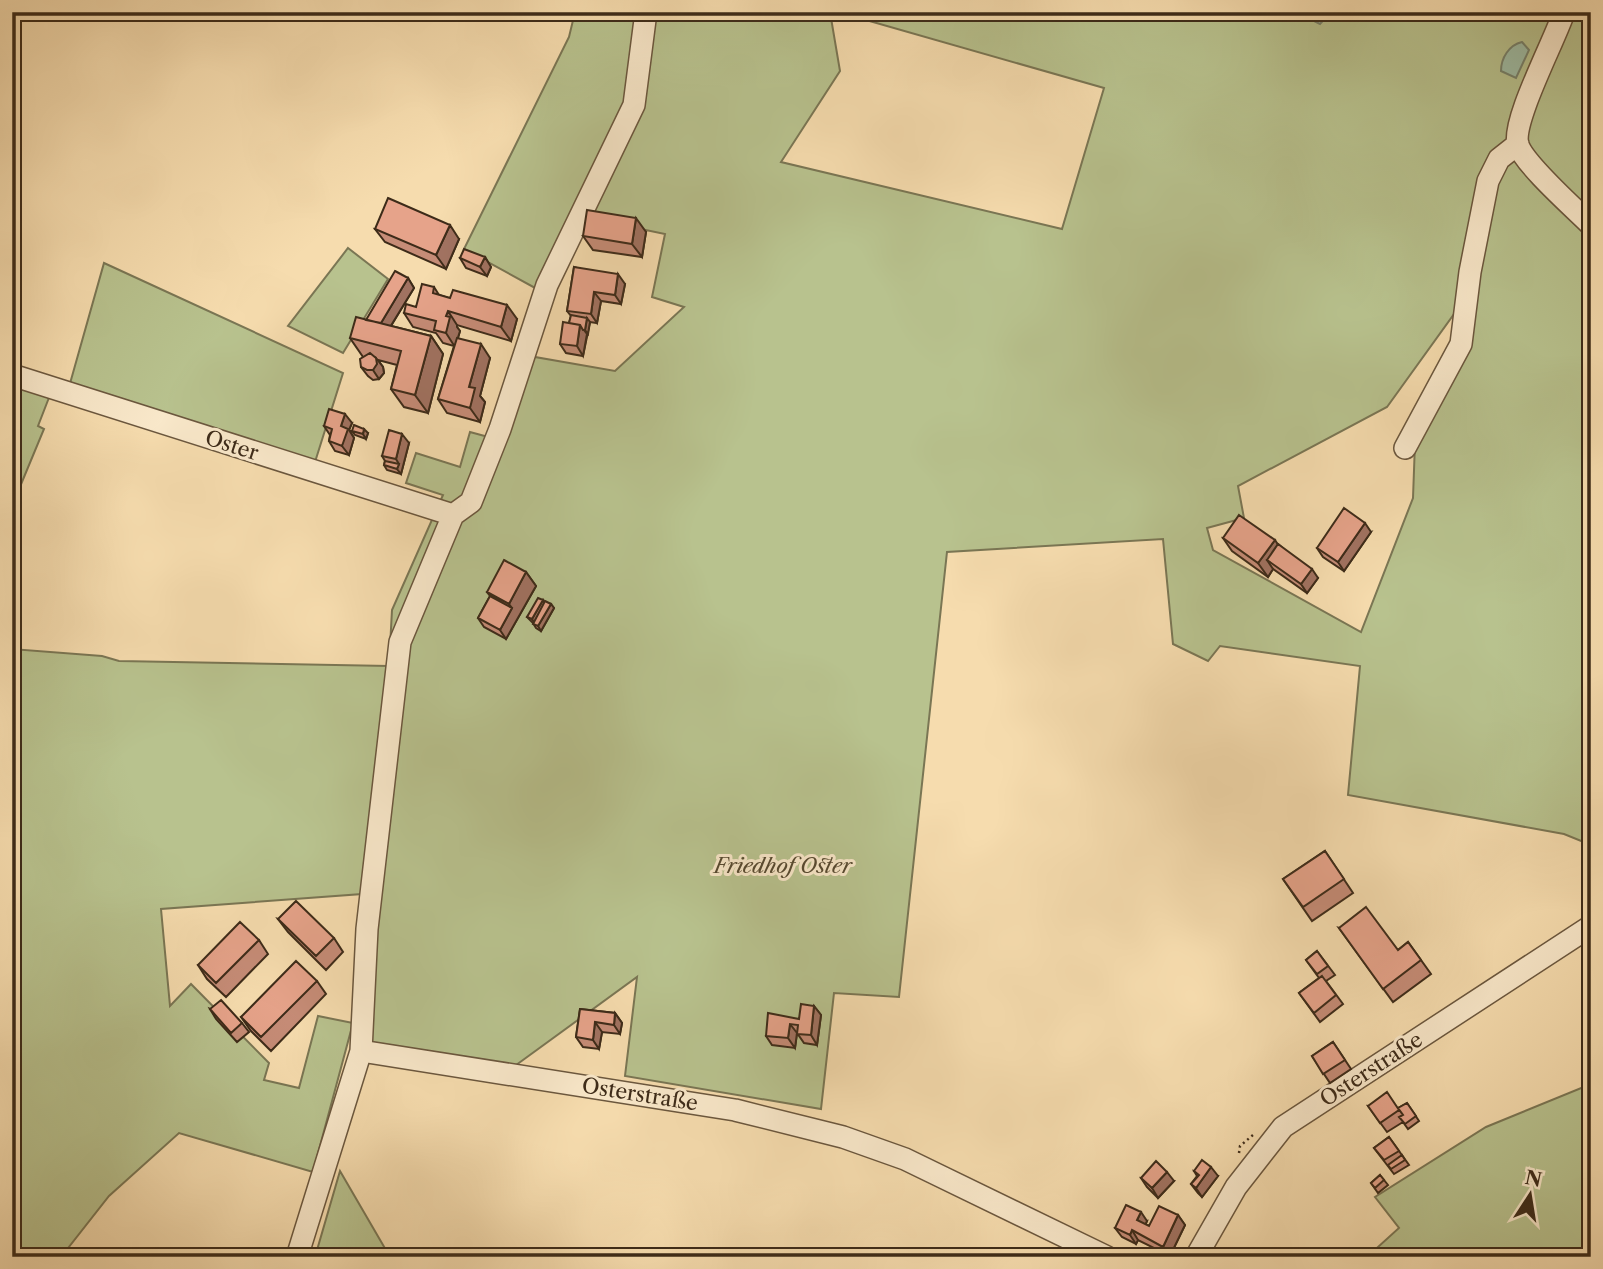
<svg xmlns="http://www.w3.org/2000/svg" width="1603" height="1269" viewBox="0 0 1603 1269" font-family="'Libre Caslon Text',serif">
  <rect width="100%" height="100%" fill="#f6dcae"/>
  <filter id="stains"><feTurbulence type="fractalNoise" baseFrequency=".00286" numOctaves="4"/><feColorMatrix values="0 0 0 0 .2 0 0 0 0 .09 0 0 0 0 .02 0 0 0 .5 -.17"/></filter>
  <radialGradient id="worn" r=".72"><stop offset=".6" stop-color="#630" stop-opacity="0"/><stop offset="1" stop-color="#630" stop-opacity=".3"/></radialGradient>
  <path fill="#b8c28e" stroke="#7a7654" stroke-width="2" d="M575,12H638L626,104L537,289L464,249L569,37Z
    M653,12H830L840,71L781,162L1062,229L1104,88L838,12H1556L1516,115L1511,139L1484,169L1459,307L1387,407L1238,486L1244,518L1207,528L1213,550L1361,632L1413,498L1415,443L1468,345L1496,173L1514,154L1591,235V845L1564,834L1348,795L1360,666L1220,646L1208,661L1173,644L1163,539L947,552L899,997L834,993L821,1109L625,1076L637,977L512,1068L368,1045L374,929L404,667L389,666L362,894L161,909L170,1006L191,984L269,1063L264,1080L299,1088L318,1016L353,1023L313,1172L179,1133L109,1196L61,1257H12V918L18,901L19,860H12V649L102,656L119,661L389,666L392,610L443,495L406,483L416,453L460,467L470,432L503,441L529,356L615,371L684,307L652,297L665,234L588,218L639,111Z
    M1571,12H1591V215C1575,199 1530,162 1526,141C1522,116 1560,39 1571,12Z
    M348,248L388,279L343,353L288,326Z
    M104,263L343,373L315,462L69,387Z
    M12,383L50,395L38,426L44,429L12,506Z
    M1591,1084V1257H1367L1399,1228L1375,1197L1486,1127Z
    M340,1171L390,1257H315Z"/>
  <path fill="#9ebca4" stroke="#77826c" stroke-width="2" d="M1296,12H1331L1320,24Z
    M1522,42L1529,50L1516,78L1501,71C1501,58 1509,45 1522,42Z"/>
  <g fill="none" stroke-linecap="round" stroke-linejoin="round">
    <g stroke="#6b573e" stroke-width="24">
      <path id="minor" d="M1564,12C1555,40 1511,122 1518,145C1525,165 1574,208 1591,225
        M12,375L453,515
        M1405,448L1461,344L1470,272L1488,181L1499,159L1518,144
        M361,1051L735,1110L843,1137L905,1159L1107,1257
        M297,1257L361,1051L367,929L400,642L453,515L471,502L500,429L547,285L634,105L646,12
        M1196,1257L1236,1187L1283,1127L1591,926"/>
    </g>
    <path stroke="#3d2b19" stroke-width="2.5" stroke-dasharray="2 3.5" stroke-linecap="butt" d="M1239,1153L1240,1146L1253,1135"/>
    <use href="#minor" stroke="#f9e8ca" stroke-width="21"/>
  </g>
  <path fill="#c68c77" stroke="#3d2b19" stroke-width="2" d="M375,229L459,239L446,269L385,242Z
    M646,232L642,257L593,250L583,236Z
    M485,257L491,267L487,276L466,268L460,258Z
    M574,267L625,284L621,304L601,301L597,323L590,322L583,356L566,353L560,344L569,323L571,316L567,311Z
    M408,278L414,288L391,326L431,336L443,354L428,413L404,407L391,389L397,365L378,360L383,367L384,373L379,379L373,380L368,376L361,367L363,357L350,338L366,320Z
    M434,287L439,295L517,319L511,341L457,325V327L460,331L458,338L490,358L480,396L485,402L480,422L447,413L438,399L454,346L443,343L436,333L413,327L404,313L416,307Z
    M352,423L349,430L354,438L349,455L335,451L329,441L330,435L324,426Z
    M352,431L368,433L366,439L355,435Z
    M409,443L401,474L387,470L384,465L385,461L382,456Z
    M1371,532L1344,571L1323,557L1317,548Z
    M1223,538L1278,544L1318,578L1307,593L1273,569L1268,577L1232,551Z
    M526,572L536,586L506,639L484,627L478,618L490,596L487,592Z
    M543,600L544,602L551,604L554,608L541,631L536,628L533,623L527,617Z
    M1325,851L1353,893L1312,921L1283,879Z
    M278,919L334,938L343,952L326,970L288,932Z
    M1339,928L1398,950L1408,942L1431,974L1393,1002Z
    M259,940L268,954L226,997L207,979L198,965Z
    M1317,951L1335,975L1326,981L1343,1004L1320,1022L1299,993L1319,978L1306,960Z
    M317,981L326,994L271,1051L251,1031L241,1017Z
    M814,1006L821,1015L817,1045L804,1043L797,1033L795,1048L772,1045L766,1036L799,1019Z
    M210,1009L242,1023L249,1032L237,1042L216,1019Z
    M580,1009L615,1013L622,1023L620,1034L602,1032L599,1049L583,1047L576,1037Z
    M1333,1042L1351,1069L1330,1083L1312,1056Z
    M1407,1103L1419,1121L1408,1129L1403,1122L1387,1132L1368,1106L1398,1108Z
    M1389,1137L1409,1165L1394,1174L1374,1148Z
    M1194,1171L1218,1176L1202,1197L1198,1193L1191,1184L1197,1176Z
    M1380,1175L1388,1185L1378,1193L1371,1183Z
    M1141,1178L1174,1181L1158,1198L1147,1187Z
    M1178,1215L1185,1225L1170,1256L1138,1240L1136,1244L1122,1237L1115,1228L1147,1221L1145,1225L1149,1226Z"/>
  <path fill="#a17261" stroke="#3d2b19" stroke-width="2" d="M636,218L646,232L642,257L632,244Z
    M450,225L459,239L446,269L436,255Z
    M485,257L491,267L487,276L480,267Z
    M618,274L625,284L621,304L615,295Z
    M408,278L414,288L384,337L378,328Z
    M594,292L601,301L597,323L591,314Z
    M507,305L517,319L511,341L501,327Z
    M448,311L457,325V327L460,331L455,347L446,333V316Z
    M587,318L590,322L588,334L585,330Z
    M580,325L587,334L583,356L577,346Z
    M431,336L443,354L428,413L415,395Z
    M481,344L490,358L480,396L485,402L480,422L470,408L469,387Z
    M376,358L383,367L384,373L379,379L373,370Z
    M345,414L352,423L349,430L354,438L349,455L342,446L341,426Z
    M364,429L368,433L366,439L363,434Z
    M402,434L409,443L401,474L397,469L399,464L396,459Z
    M1365,523L1371,532L1344,571L1338,562Z
    M1275,540L1284,554L1267,560L1273,569L1268,577L1258,563Z
    M1312,569L1318,578L1307,593L1301,584Z
    M526,572L536,586L506,639L500,630L512,608L509,604Z
    M543,600L546,605L535,624L532,619Z
    M551,604L554,608L541,631L538,626Z
    M814,1006L821,1015L817,1045L811,1035Z
    M615,1013L622,1023L620,1034L614,1025Z
    M595,1022L602,1032L599,1049L593,1040Z
    M790,1024L797,1033L795,1048L788,1038Z
    M1211,1167L1218,1176L1202,1197L1196,1188Z
    M1167,1172L1174,1181L1158,1198L1152,1188Z
    M1141,1212L1147,1221L1143,1230L1137,1220Z
    M1178,1215L1185,1225L1170,1256L1163,1247Z
    M1132,1230L1138,1240L1136,1244L1130,1235Z"/>
  <path fill="#e6a38a" stroke="#3d2b19" stroke-width="2" d="M388,198L450,225L436,255L375,229Z
    M587,210L636,218L632,244L583,236Z
    M464,249L485,257L480,267L460,258Z
    M574,267L618,274L615,295L594,292L591,314L567,311Z
    M395,271L408,278L381,323L366,320Z
    M422,284L434,287L433,293L450,298L453,290L507,305L501,327L448,311L446,316L450,317L446,333L434,330L436,321L404,313L406,304L416,307Z
    M571,315L587,318L585,330H583L580,325L569,323Z
    M356,317L431,336L415,395L391,389L401,351L350,338Z
    M563,322L580,325L577,346L560,344Z
    M457,338L481,344L469,387L475,388L470,408L438,399Z
    M370,353L376,358L377,364L373,370H367L361,367L360,359Z
    M329,409L345,414L341,426L348,429L342,446L329,441L332,429L324,426Z
    M354,425L364,429L363,434L352,431Z
    M389,430L402,434L396,459L382,456Z
    M385,461L399,464L397,469L384,465Z
    M1344,508L1365,523L1338,562L1317,548Z
    M1239,515L1275,540L1258,563L1223,538Z
    M1278,544L1312,569L1301,584L1267,560Z
    M504,560L526,572L509,604L487,592Z
    M490,596L512,608L500,630L478,618Z
    M538,598L543,600L532,619L527,617Z
    M545,601L551,604L538,626L533,624Z
    M1325,851L1344,879L1303,907L1283,879Z
    M296,901L334,938L316,956L278,919Z
    M1366,907L1398,950L1408,942L1421,960L1383,989L1339,928Z
    M240,922L259,940L216,983L198,965Z
    M1317,951L1328,966L1317,974L1306,960Z
    M296,961L317,981L261,1037L241,1017Z
    M1322,976L1336,995L1314,1013L1299,993Z
    M221,1000L242,1023L231,1033L210,1009Z
    M801,1004L814,1006L811,1035L797,1034L798,1025L790,1024L788,1038L766,1036L768,1013L799,1019Z
    M580,1009L615,1013L614,1025L595,1022L593,1040L576,1037Z
    M1333,1042L1345,1060L1323,1074L1312,1056Z
    M1387,1092L1399,1110L1380,1123L1368,1106Z
    M1407,1103L1416,1116L1405,1124L1399,1117L1403,1115L1398,1108Z
    M1389,1137L1399,1151L1384,1160L1374,1148Z
    M1402,1155L1405,1160L1391,1169L1388,1165Z
    M1202,1160L1211,1167L1196,1188L1191,1184L1199,1175L1194,1171Z
    M1156,1161L1167,1172L1152,1188L1141,1178Z
    M1380,1175L1384,1180L1375,1188L1371,1183Z
    M1126,1205L1141,1212L1137,1220L1149,1226L1159,1206L1178,1215L1163,1247L1132,1230L1130,1235L1115,1228Z"/>
  <g text-anchor="middle" dominant-baseline="central" stroke-width="6" stroke-linejoin="round" paint-order="stroke">
    <g font-size="21" fill="#3d2b19" stroke="#f9e8ca">
      <text transform="translate(232 445) rotate(18)">Oster</text>
      <text transform="translate(1371 1069) rotate(-33)">Osterstraße</text>
      <text transform="translate(640 1094) rotate(9)">Osterstraße</text>
    </g>
    <g font-size="21" font-style="italic" fill="#564930" stroke="#f9e8ca">
      <text x="783" y="865">Friedhof Oster</text>
    </g>
  </g>
  <rect width="1603" height="1269" fill="none" stroke="#f6dcae" stroke-width="42"/>
  <rect x="14" y="14" width="1575" height="1241" fill="none" stroke="#3d2b19" stroke-width="3.5"/>
  <rect x="21" y="21" width="1561" height="1227" fill="none" stroke="#3d2b19" stroke-width="2"/>
  <g transform="translate(1530 1195) rotate(12)" stroke="#f9e8ca" stroke-width="5" paint-order="stroke">
  <path d="M0-5L12 26L0 18L-12 26Z" fill="#3d2b19"/>
  <text y="-10" font-size="19" font-weight="bold" text-anchor="middle" fill="#3d2b19">N</text>
  </g>
  <rect width="100%" height="100%" filter="url(#stains)"/>
  <rect width="100%" height="100%" fill="url(#worn)"/>
</svg>
